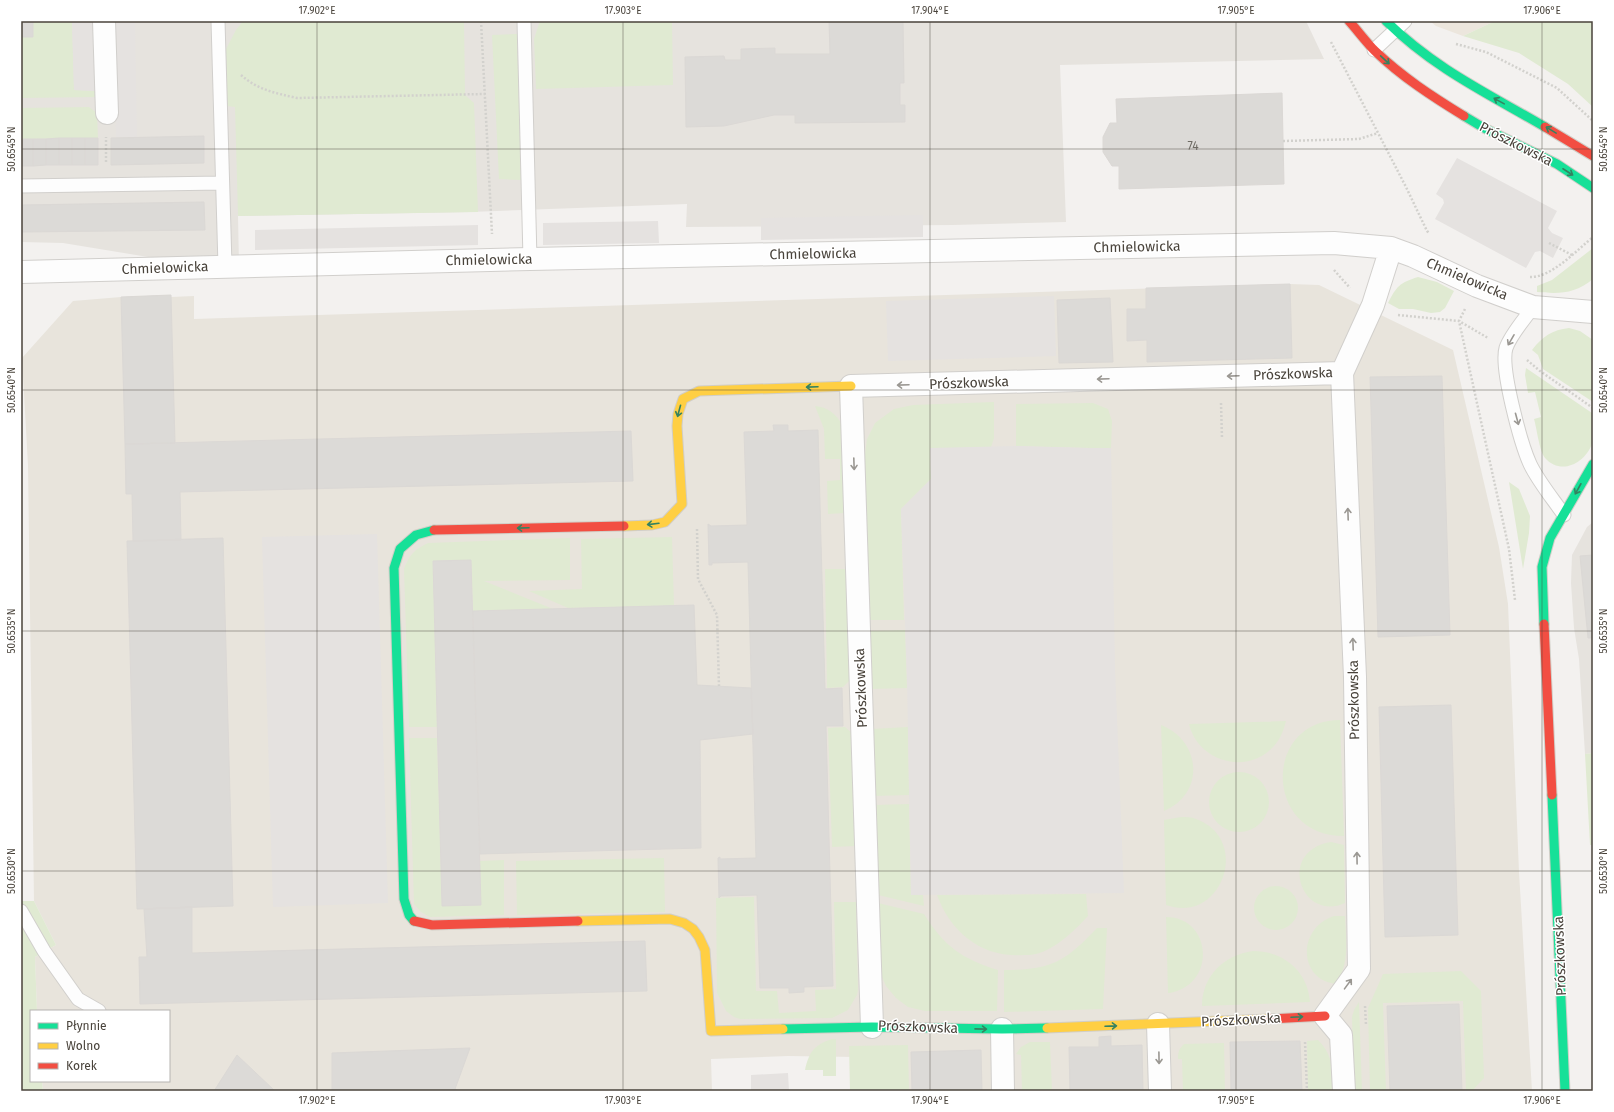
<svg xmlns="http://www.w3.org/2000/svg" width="1614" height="1112" viewBox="0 0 1614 1112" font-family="'Fira Sans',sans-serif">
  <rect width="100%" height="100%" fill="#f3f1ef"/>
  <path fill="#e6e3de" d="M21,21H1306L1324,59L1060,65L1066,222L953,225L686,227L687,204L470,212L238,216L239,265L209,267L63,243L21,242Z
    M1593,522V753L1585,754L1579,659L1574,628L1571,583L1572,555L1587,527Z"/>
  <path fill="#ece6dd" d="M1430,21H1495L1463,36L1436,26Z"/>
  <path fill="#e8e4dc" d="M1290,284L1319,285L1453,350L1499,547L1508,604L1519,872L1532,1091H857L856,1057L788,1056L711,1059L712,1091H43L42,1081H169V1011H37L35,957L56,945L34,901L28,465L22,358L73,301L121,297L171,295V297L194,296V319Z"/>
  <path fill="#e0ead2" d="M33,21H72L74,90L96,91L97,97L21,98V37L33,36Z
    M243,21H464L465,95L474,103L478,212L238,216L235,107L227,106L226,49L236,30Z
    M540,21H672L673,85L536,89L534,39Z
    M1495,21H1593V107L1568,84L1519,53L1463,36Z
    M517,34L521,180L499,179L492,35Z
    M89,107L97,113L98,138L21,139V108Z
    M1593,248V279C1575,294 1559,294 1537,292V286L1552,280Z
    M1418,277L1437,282L1454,291L1445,308L1440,312L1431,313L1413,309H1399L1388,303C1397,286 1399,283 1418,277Z
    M1569,328L1580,331L1593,340V402L1543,369L1538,355L1532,350C1543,336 1552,330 1569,328Z
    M1526,368L1592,413C1594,420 1595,439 1592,444C1585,463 1561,476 1545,458C1539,450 1537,429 1534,419L1541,417L1535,392L1528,393L1525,375Z
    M994,402V438L991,447L930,449L931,479L901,509L904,620H870L864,462L867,439L875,423L894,409L913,405Z
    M1093,403L1108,409L1112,421L1111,448H1090L1016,446V404Z
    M815,406C827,407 837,414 842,425L845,513L828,514L827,481L840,480V459H825L824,429Z
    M1509,482L1519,489L1530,516L1529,533L1523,569Z
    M672,537L674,606L568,608L529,591L582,589L581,539Z
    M570,538V580L484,581L553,609L473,611L471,560L433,561L437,727H409L404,569C410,554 414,550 428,543Z
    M825,569H846L850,680L843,687L827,688Z
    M905,630L907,688L871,689L870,631Z
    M1340,720L1344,836C1263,836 1263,720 1340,720Z
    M1286,721C1283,733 1279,742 1270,750C1242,775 1197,759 1189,724Z
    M1161,725C1202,741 1205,794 1164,811Z
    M845,727L852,733L855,846L832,847L828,728Z
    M908,727L909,795L874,796L872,729Z
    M409,738H437L442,906L481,905L480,861L504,860V915L430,917L421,912L414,904Z
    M1593,753V845H1590L1585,754Z
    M1209 802a30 30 0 1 1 60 0a30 30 0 1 1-60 0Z
    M909,804L911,894L923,895L924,906L878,895L874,805Z
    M1181,817C1186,817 1191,817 1196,819C1252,839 1222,925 1166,905L1164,820Z
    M1331,842L1344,845L1345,903C1301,923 1276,851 1331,842Z
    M664,858L665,912L517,915L516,861Z
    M1254 908a22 22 0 1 1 44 0a22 22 0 1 1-44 0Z
    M1086,894L1088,916C1074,931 1056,949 1036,954C1032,955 1028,955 1024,955C982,958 951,933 937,895Z
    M754,897L756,991H777L779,1013L816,1011L815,990L836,989L834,902H856L858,990L857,995L848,1010L832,1018L740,1019L734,1017L726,1011L717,993L716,898Z
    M21,901H34L56,945L35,957L37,1011H31V1081H42L43,1091H21Z
    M878,903L924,914C944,946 962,959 998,970L997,1011H925L908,1007L896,998L886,986L881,975Z
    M1334,916H1345C1346,940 1350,963 1336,984C1298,980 1297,928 1334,916Z
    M1166,917C1212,917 1217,984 1170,993H1168Z
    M1097,928H1107L1103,1009L1004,1012V970C1051,970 1065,962 1097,928Z
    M1253,951C1283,951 1308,971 1310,1002L1202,1006C1202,976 1224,955 1253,951Z
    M1461,971L1481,991L1484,1078L1472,1091H1466L1463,1001L1383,1003L1386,1091H1370L1368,1008L1383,974Z
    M1359,1002L1362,1091H1354L1352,1017L1354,1010Z
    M832,1039H836V1076H823V1070H805C809,1052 814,1045 832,1039Z
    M1318,1040C1334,1056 1332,1070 1332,1091H1308L1307,1041Z
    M1030,1042H1050L1052,1091H1022L1021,1055L1016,1054L1021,1047Z
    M1224,1043L1225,1091H1183L1182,1059H1178C1178,1052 1179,1049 1184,1044Z
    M908,1045L909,1091H850L849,1046Z"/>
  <path fill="#e5e2e0" d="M72,21H93L96,91L74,90Z
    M113,21H135L137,137H116Z
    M1457,158L1557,211L1548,228L1552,233L1563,238L1553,258L1540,251L1535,252L1526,268L1435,219L1444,203L1443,199L1436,194Z
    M923,215V237L761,240V218Z
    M658,221L659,243L543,245V223Z
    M478,225V245L255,250V230Z
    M1054,296L1056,356L888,361L886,301Z
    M1016,446L1090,448H1111L1115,668L1124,893L911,895L907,678L901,509L931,479L930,448Z
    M377,534L388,903L273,907L262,537Z
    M788,1073L789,1091H751V1075Z"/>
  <path fill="#dcdad7" stroke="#dbd8d5" d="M21,21H33V37H21Z
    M829,21H903L904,83H900V105H905V122L795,123V115H774L724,126L686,127L685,57L724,56L725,60H741V49L775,48V54H830Z
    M1282,93L1284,184L1119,189V166H1112L1103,152V137L1110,123H1117L1116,99Z
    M204,136V163L111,165V138Z
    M59,138H72V165H59Z
    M59,138V165H46V139Z
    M72,138H85V165H72Z
    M85,138H98V165H85Z
    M21,139H33V166H21Z
    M33,139H46V165L33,166Z
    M204,202L205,230L21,232V205Z
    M1290,284L1292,358L1147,362V340L1127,341V309H1146V288Z
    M171,295L175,443L125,444L121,297Z
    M1110,298L1113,362L1059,363L1057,300Z
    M1442,376L1450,635L1378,637L1370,377Z
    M773,425H788V431L818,430L825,689L842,688L843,726H826L833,986L804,987V992L789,993V988H760L757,895L721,896L719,898L718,858L720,857V859L756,858L748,562L712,563V565H709L708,524L711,526L747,525L744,432L774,431Z
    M631,431L633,481L180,492L181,540L133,541L132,494H126L125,444Z
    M223,538L233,906L137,909L127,541Z
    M1593,555V638H1588L1580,556Z
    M471,560L481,905L442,906L433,561Z
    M694,605L697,685L751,688L753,734L700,740L701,848L480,854L473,611Z
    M1451,705L1458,935L1385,937L1379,707Z
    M192,907V953L645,941L647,991L140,1004L139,957H147L144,909Z
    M1459,1004L1462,1091H1390L1387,1006Z
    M1111,1036V1046L1142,1045L1143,1091H1070L1069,1047H1099V1037Z
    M1300,1041L1302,1091H1231L1230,1042Z
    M470,1048L455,1089L458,1091H332V1053Z
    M981,1050L982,1091H912L911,1052Z
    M237,1055L275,1091H214Z"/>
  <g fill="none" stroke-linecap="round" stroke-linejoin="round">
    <g stroke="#d1cfcc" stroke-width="15">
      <path id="lane" d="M218,21L225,266
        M524,21L530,259
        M1374,50L1405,21
        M21,186L222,183
        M1533,307C1524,320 1511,334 1506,348C1500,368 1521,444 1530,464C1538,481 1553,499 1564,515
        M21,911L44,951L78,999L99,1011"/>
    </g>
    <g stroke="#d1cfcc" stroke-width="24">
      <path id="street" d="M104,21L107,113
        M21,272L530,259L1334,243L1391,248L1413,256L1477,286L1533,307L1593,312
        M1158,1024L1160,1091
        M872,1027L851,386L1342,373
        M1002,1029L1003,1091
        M1344,1091L1341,1035L1325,1016L1359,969L1355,677L1342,373L1373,305L1391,248"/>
    </g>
    <g stroke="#d1cec7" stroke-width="11">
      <path id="fast" d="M1386,21C1435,69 1487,93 1545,127
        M1464,116L1484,128L1557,164L1593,188
        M1544,624L1542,567L1550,538L1593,464
        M1552,795L1565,1091
        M414,921L409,915L404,899L394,568L400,549L416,535L434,530
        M783,1029L872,1027L1002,1029L1047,1028"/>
    </g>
    <g stroke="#d1cec7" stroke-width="11">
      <path id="slow" d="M624,526L652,525L665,522L682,504L677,426L678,414L683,399L699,391L851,386
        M578,921L670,919L684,923L693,929L699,937L705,950L711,1031L783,1029
        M1047,1028L1269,1019"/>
    </g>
    <g stroke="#d1cec7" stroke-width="11">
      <path id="jam" d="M1349,21C1358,31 1366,42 1375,51C1402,77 1433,97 1464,116
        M1545,127L1593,156
        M434,530L624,526
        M1544,624L1552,795
        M414,921L432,925L578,921
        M1269,1019L1325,1016"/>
    </g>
    <path stroke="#d2d1cd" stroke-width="2.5" stroke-dasharray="2 2" stroke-linecap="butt" d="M481,21L492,234
      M1331,42L1406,187L1427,231L1429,233
      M1456,44L1486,52L1557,88L1593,121
      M241,75C258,90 275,93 297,98L485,94
      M1283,141L1359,139L1378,133
      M106,162V137
      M1549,243L1572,255
      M1334,270L1350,288
      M1530,277C1551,278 1577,250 1593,237
      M1465,309L1459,321L1509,549L1515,600
      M1398,315L1459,321L1488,338
      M1527,360L1540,371L1593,408
      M1221,403L1222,438
      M697,529L698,579L717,615L719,686
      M1365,1006L1366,1025
      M1305,1042L1307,1091"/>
    <use href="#lane" stroke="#fdfdfd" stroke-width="13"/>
    <use href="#street" stroke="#fdfdfd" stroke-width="22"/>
    <use href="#fast" stroke="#16e098" stroke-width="9"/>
    <use href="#slow" stroke="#ffcf43" stroke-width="9"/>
    <use href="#jam" stroke="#f24e42" stroke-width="9"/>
  </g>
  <defs><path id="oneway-shaft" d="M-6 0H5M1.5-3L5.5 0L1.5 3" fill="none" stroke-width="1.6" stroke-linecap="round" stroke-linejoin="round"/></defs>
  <g stroke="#358260">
    <use href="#oneway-shaft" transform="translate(1385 60) rotate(43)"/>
    <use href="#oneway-shaft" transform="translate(1499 101) rotate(-151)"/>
    <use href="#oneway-shaft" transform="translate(1551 130) rotate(-149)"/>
    <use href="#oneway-shaft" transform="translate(1568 172) rotate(33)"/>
    <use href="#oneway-shaft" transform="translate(812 387) rotate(178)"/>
    <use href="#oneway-shaft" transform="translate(679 411) rotate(105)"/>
    <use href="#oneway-shaft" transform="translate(1578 489) rotate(119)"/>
    <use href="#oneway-shaft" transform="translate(653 524) rotate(173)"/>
    <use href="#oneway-shaft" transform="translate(523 528) rotate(178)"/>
    <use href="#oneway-shaft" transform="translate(1297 1017) rotate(-3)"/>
    <use href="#oneway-shaft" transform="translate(1111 1026) rotate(-2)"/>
    <use href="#oneway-shaft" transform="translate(981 1029) rotate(1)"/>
  </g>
  <g stroke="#9a9792">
    <use href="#oneway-shaft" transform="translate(1511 340) rotate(120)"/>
    <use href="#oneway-shaft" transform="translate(1233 376) rotate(178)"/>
    <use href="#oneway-shaft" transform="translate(1103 379) rotate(178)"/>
    <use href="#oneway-shaft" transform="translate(903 385) rotate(178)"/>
    <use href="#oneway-shaft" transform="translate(1517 419) rotate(75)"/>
    <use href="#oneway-shaft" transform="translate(854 464) rotate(88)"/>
    <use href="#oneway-shaft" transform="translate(1348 514) rotate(-92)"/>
    <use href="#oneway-shaft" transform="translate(1353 644) rotate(-92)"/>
    <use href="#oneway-shaft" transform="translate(1357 858) rotate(-91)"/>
    <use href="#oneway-shaft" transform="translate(1348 984) rotate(-54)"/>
    <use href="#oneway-shaft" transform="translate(1159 1058) rotate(89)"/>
  </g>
  <path fill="none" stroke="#49433b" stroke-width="1" stroke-opacity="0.45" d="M317,21V1091M623,21V1091M930,21V1091M1236,21V1091M1542,21V1091M21,149H1593M21,390H1593M21,631H1593M21,871H1593"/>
  <g text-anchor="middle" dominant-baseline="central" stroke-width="3" stroke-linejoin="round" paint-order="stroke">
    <g font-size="12" fill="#6e6a63">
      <text x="1193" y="146">74</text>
    </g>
    <g font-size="14" fill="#49433b" stroke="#fff">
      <text transform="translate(1516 144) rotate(27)">Prószkowska</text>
      <text transform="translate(1137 247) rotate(-1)">Chmielowicka</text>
      <text transform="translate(813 254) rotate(-1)">Chmielowicka</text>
      <text transform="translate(489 260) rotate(-1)">Chmielowicka</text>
      <text transform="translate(165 268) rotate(-2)">Chmielowicka</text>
      <text transform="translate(1467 279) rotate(23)">Chmielowicka</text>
      <text transform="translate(1293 374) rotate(-2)">Prószkowska</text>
      <text transform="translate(969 383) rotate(-2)">Prószkowska</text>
      <text transform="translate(861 688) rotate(-92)">Prószkowska</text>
      <text transform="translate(1354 700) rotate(-91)">Prószkowska</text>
      <text transform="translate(1560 956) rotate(-92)">Prószkowska</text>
      <text transform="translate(1241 1020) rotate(-3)">Prószkowska</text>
      <text transform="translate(918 1027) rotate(2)">Prószkowska</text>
    </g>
  </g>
  <rect width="1614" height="1112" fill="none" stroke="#ffffff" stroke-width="44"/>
  <rect x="30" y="1010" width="140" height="72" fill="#ffffff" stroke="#b6b4b1"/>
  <rect x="38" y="1023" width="20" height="6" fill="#16e098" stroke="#b6b4b1"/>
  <text x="66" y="1030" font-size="12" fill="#49433b">Płynnie</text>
  <rect x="38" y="1043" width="20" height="6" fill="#ffcf43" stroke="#b6b4b1"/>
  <text x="66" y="1050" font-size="12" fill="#49433b">Wolno</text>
  <rect x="38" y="1063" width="20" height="6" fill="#f24e42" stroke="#b6b4b1"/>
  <text x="66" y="1070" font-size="12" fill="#49433b">Korek</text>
  <rect x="22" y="22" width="1570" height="1068" fill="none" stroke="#49433b" stroke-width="1.5"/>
  <g font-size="10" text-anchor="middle" fill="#49433b">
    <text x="317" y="14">17.902°E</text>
    <text x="623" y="14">17.903°E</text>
    <text x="930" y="14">17.904°E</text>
    <text x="1236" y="14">17.905°E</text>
    <text x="1542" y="14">17.906°E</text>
    <text transform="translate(11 149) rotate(-90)" y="4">50.6545°N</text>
    <text transform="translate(1603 149) rotate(-90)" y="4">50.6545°N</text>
    <text transform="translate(11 390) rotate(-90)" y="4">50.6540°N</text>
    <text transform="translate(1603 390) rotate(-90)" y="4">50.6540°N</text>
    <text transform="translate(11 631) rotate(-90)" y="4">50.6535°N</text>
    <text transform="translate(1603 631) rotate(-90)" y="4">50.6535°N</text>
    <text transform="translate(11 871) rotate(-90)" y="4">50.6530°N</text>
    <text transform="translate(1603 871) rotate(-90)" y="4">50.6530°N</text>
    <text x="317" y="1104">17.902°E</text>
    <text x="623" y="1104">17.903°E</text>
    <text x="930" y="1104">17.904°E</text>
    <text x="1236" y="1104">17.905°E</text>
    <text x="1542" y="1104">17.906°E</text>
  </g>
</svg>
